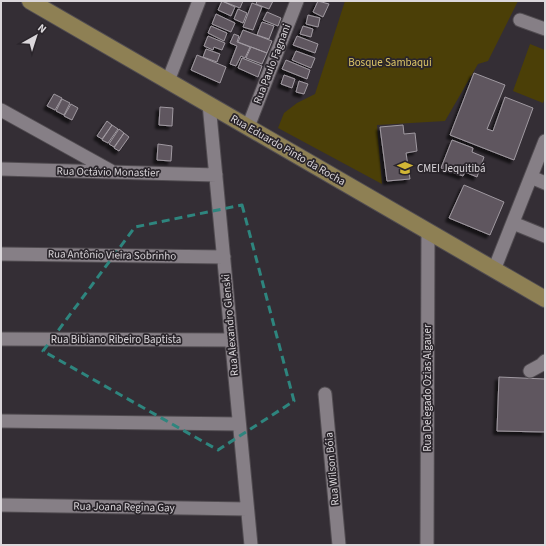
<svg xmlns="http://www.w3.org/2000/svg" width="546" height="546" viewBox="0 0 546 546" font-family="'Source Sans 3',sans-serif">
  <defs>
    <filter id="shadow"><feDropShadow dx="-3.5" dy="3.5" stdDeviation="1" flood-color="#0009"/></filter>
  </defs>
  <rect width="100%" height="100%" fill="#342e35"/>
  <path fill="#4b3f07" d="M345,1H518L488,61L478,64L445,121L377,125L382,184L278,128L284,113L297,103L315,94Z
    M530,44L545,50V98L543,103L513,91Z"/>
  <path fill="#5e575e" stroke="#a099a1" filter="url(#shadow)" d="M222,1L235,7L231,16L218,10Z
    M222,1H243L240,8Z
    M257,1H273L269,9L256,4Z
    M318,1L329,4L323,17L313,12Z
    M252,3L262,7L253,30L243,27Z
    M238,9L247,13L243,23L234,19Z
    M267,12L281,18L278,26L263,20Z
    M216,14L235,23L231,32L212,24Z
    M308,15L320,18L318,27L306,24Z
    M262,22L274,26L269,39L257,35Z
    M211,26L227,33L224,41L208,33Z
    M303,26L313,29L311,37L300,34Z
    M243,30L272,41L267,53L238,42Z
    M234,34L239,36L237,42L250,47L245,58L241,56L236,66L230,64L237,46L230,43Z
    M208,36L225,43L222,50L214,47L213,50L204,46Z
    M297,36L318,44L315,53L293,45Z
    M251,47L267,53L262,64L246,58Z
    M206,49L220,54L217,62L203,57Z
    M296,51L315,58L311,68L292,60Z
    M197,55L226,67L220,83L191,70Z
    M242,58L262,66L258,77L238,68Z
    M286,60L310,70L307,79L282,69Z
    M474,73L505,85L487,129L493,131L505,97L533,108L514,160L450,135Z
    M284,75L295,79L292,88L281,84Z
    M299,81L308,84L304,94L296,92Z
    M54,94L62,98L55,110L47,106Z
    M62,99L70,103L64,115L56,111Z
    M71,104L78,108L72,120L64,116Z
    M160,107L173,108L172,126L159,125Z
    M107,121L112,125L102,139L97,136Z
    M112,125L118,129L108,143L102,140Z
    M403,125L404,134L415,133L417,151L406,153L410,179L387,181L380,127Z
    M119,129L124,133L114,147L109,144Z
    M124,133L129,137L119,151L114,148Z
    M452,140L473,148L472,152L484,157L477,177L465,172L463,176L441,168Z
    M158,144L172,146L171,161L157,160Z
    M464,185L504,202L490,235L449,218Z
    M499,377L545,379V432L497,431Z"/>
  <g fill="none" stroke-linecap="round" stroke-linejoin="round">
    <g stroke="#514c51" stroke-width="15">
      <path id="minor" d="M520,20L545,29
        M168,81L199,1
        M209,104L251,545
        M1,110L111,171
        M248,127L297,1
        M1,169L216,175
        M531,177L545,183
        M513,223L545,236
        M1,254L224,257
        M494,270L545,141
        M1,339L231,340
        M530,371L541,365L545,361
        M325,394L339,545
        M1,421L239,424
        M1,505L247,509
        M427,545L428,232"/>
    </g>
    <g stroke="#514c51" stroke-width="18">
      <path id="major" d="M30,1L545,299"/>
    </g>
    <use href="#minor" stroke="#867f86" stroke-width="13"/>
    <use href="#major" stroke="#8e8054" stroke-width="16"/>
  </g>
  <path fill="none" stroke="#2e857e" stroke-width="3" stroke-dasharray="8 5" stroke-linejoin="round" d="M242,205L294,401L218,450L43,351L135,227Z"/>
  <defs>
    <g id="school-bare" transform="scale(1.2)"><path d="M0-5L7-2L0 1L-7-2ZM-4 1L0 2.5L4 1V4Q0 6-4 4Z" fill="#d2b635" stroke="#2a252b" stroke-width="2.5" paint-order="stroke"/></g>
  </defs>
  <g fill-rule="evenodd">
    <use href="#school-bare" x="405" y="168"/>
  </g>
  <g text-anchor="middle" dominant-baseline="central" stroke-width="3.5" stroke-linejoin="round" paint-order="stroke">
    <g font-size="11" fill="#ddc667" stroke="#2a252b">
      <text x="390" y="62">Bosque Sambaqui</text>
    </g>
    <g font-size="11" fill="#dbd7db" stroke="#2a252b">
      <text transform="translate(272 64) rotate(-69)">Rua Paulo Fagnani</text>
      <text transform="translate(288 150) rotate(30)">Rua Eduardo Pinto da Rocha</text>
      <text transform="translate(108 172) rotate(1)">Rua Octávio Monastier</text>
      <text transform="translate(112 255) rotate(1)">Rua Antônio Vieira Sobrinho</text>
      <text transform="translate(230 325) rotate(-95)">Rua Alexandro Glenski</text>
      <text x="116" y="339">Rua Bibiano Ribeiro Baptista</text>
      <text transform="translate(427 388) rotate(-90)">Rua Delegado Ozias Algauer</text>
      <text transform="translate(332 469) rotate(-95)">Rua Wilson Bóia</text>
      <text transform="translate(124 507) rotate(1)">Rua Joana Regina Gay</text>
    </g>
    <g font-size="11" fill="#dbd7db" stroke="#2a252b" text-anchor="start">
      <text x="417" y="168">CMEI Jequitibá</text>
    </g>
  </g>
  <rect width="546" height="546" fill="none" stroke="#dbd7db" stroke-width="4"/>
  <g transform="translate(36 36) rotate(39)" stroke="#2a252b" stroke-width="3" paint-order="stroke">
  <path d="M0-3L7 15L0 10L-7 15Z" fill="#dbd7db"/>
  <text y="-6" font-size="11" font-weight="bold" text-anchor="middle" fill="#dbd7db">N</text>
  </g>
</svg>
